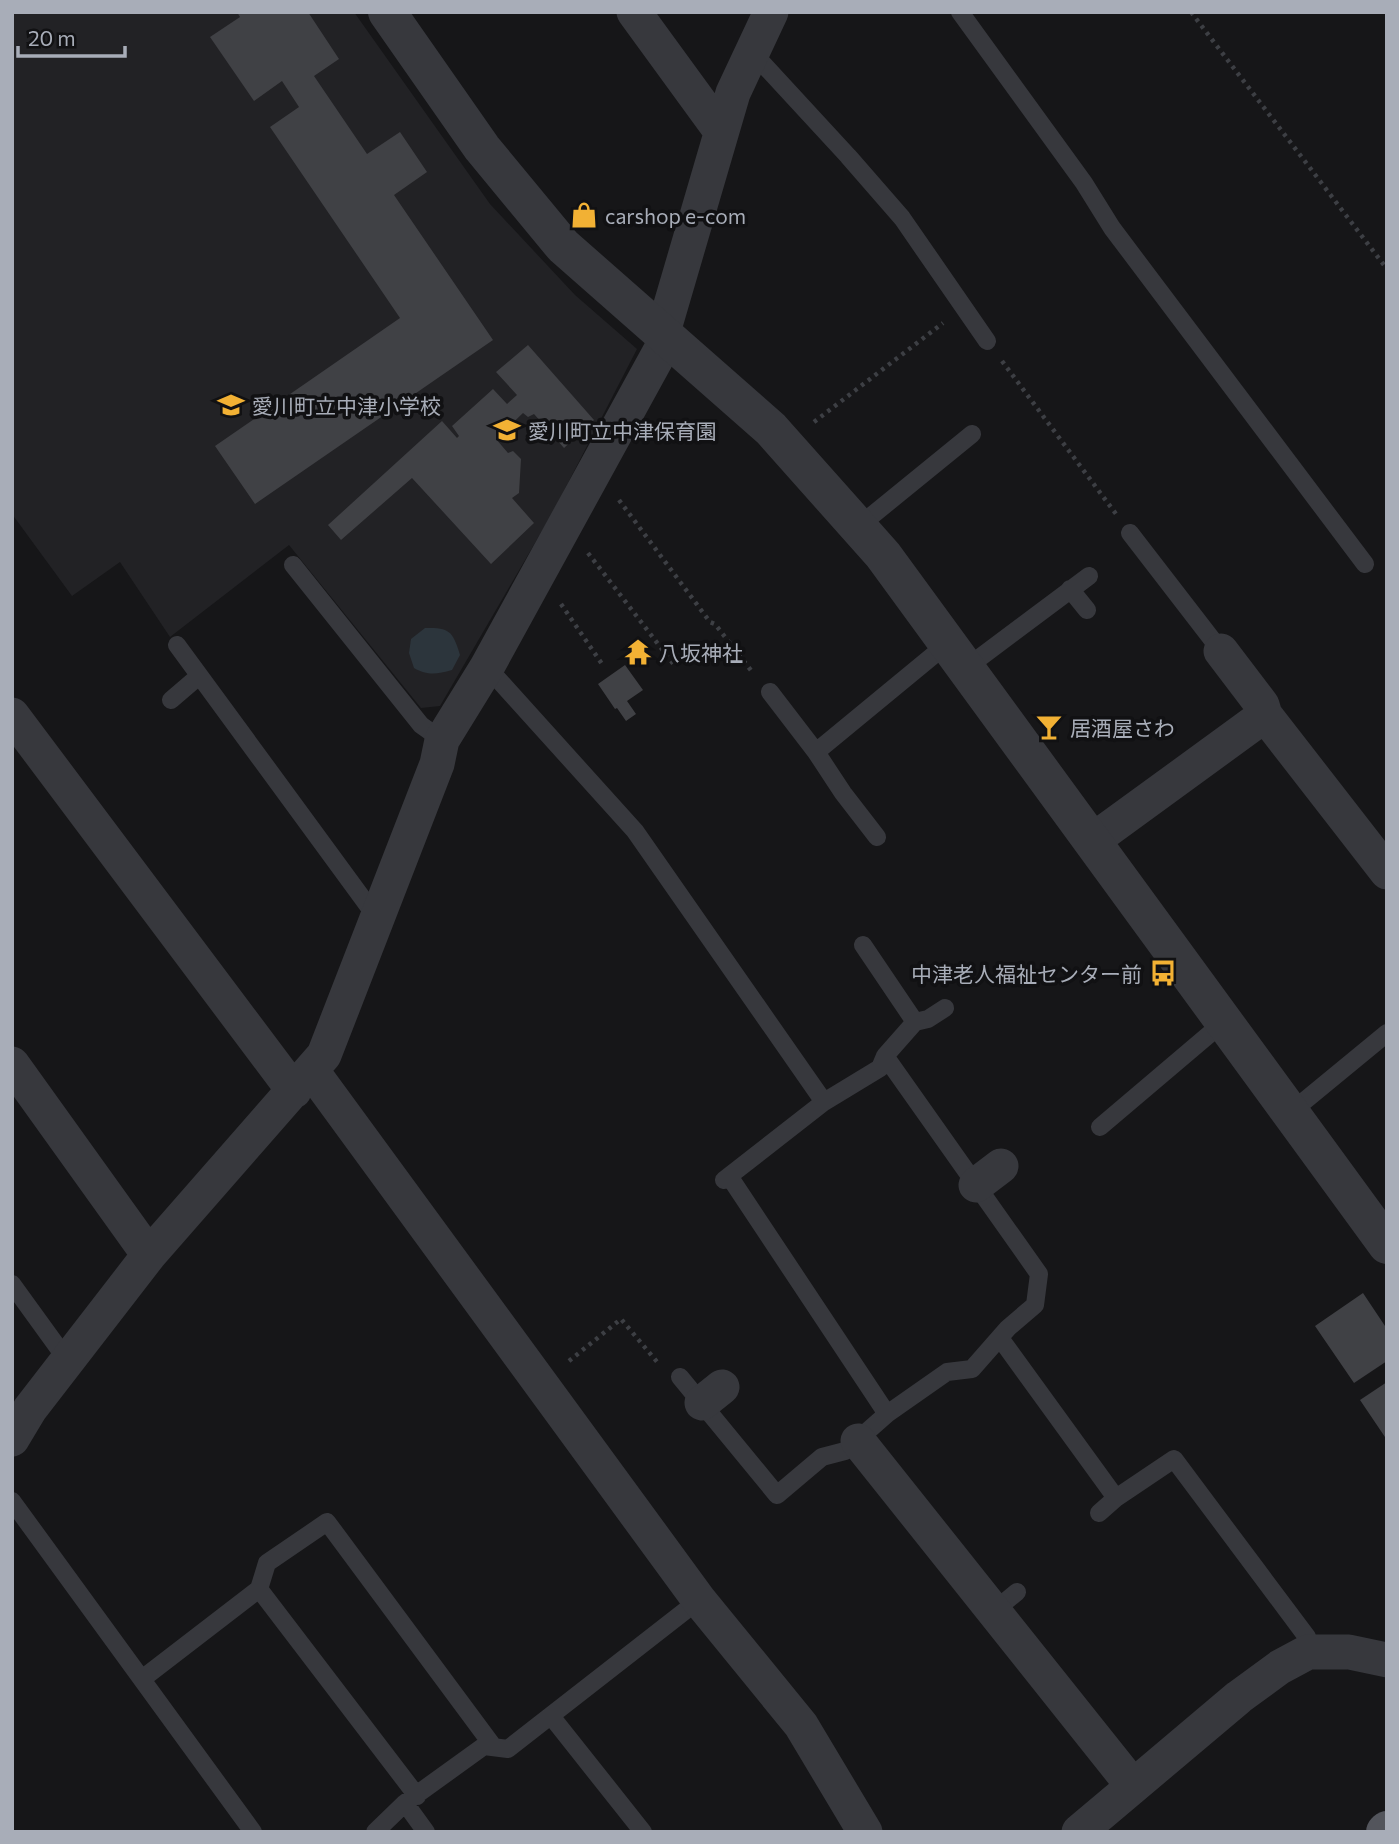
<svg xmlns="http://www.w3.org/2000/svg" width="1399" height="1844" viewBox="0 0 1399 1844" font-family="Commissioner,'Noto Sans JP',sans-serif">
  <rect width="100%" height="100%" fill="#161618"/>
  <path fill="#222225" d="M12,12H354L490,204L575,295L637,349L553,512L440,706L421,708L289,545L170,637L120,562L72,596L12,514Z"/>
  <path fill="#2c353c" d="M425,628C450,627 453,632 460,655L452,670C437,674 428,676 414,668L409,653L411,639Z"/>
  <path fill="#404145" d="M237,12H308L339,59L314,76L367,154L400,132L427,172L394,195L493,340L255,504L215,446L400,318L270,127L299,107L282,81L254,101L210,37L240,17Z
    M528,345L594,420L564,448L534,414L528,417L523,413L496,439L508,453L513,451L521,459L519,493L512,498L534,523L491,564L412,478L341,540L328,525L442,421L457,438L459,436L452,426L493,389L507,404L517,395L496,372Z
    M625,665L643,690L627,701L636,714L626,721L617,708L615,709L598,684Z
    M1363,1293L1387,1329V1361L1354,1383L1315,1326Z
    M1387,1382V1440L1360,1400Z"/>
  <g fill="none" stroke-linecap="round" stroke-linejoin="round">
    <path stroke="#3d3f44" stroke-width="4.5" stroke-dasharray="3.5 5" stroke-linecap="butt" d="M1191,12L1387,269
      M1002,361L1116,514
      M814,422L943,323
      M619,500L710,622L715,624L753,673
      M588,553L675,666
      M561,604L602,664
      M569,1361L621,1319L658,1363"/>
    <path stroke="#37383d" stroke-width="18" d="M960,12L1084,183L1112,228L1365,564
      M752,52L848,156L902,218L987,341
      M859,526L972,434
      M1130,533L1221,651
      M293,565L421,725L442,740
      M1070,589L1087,610
      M177,645L377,918
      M487,667L635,831L824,1102
      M966,668L1089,576
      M770,692L816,752L947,644
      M171,700L199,676
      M816,752L843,793L877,837
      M863,945L915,1022L885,1056
      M915,1022L928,1019L945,1008
      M1291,1112L1387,1033
      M1100,1127L1225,1021
      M729,1176L887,1414
      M12,1284L67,1360
      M1000,1338L1116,1498L1174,1459L1307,1637L1312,1652
      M680,1377L777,1495L822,1457L845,1451L887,1414L947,1372L972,1369L1008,1328L1035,1305L1039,1274L885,1056L880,1068L824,1102L724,1180
      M12,1501L253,1832
      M1099,1513L1116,1498
      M259,1589L267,1563L327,1522L493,1746
      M994,1611L1017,1592
      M142,1679L259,1589L417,1796
      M551,1716L643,1832
      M405,1803L426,1832
      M375,1832L405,1803L484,1746L508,1749L699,1600"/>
    <path stroke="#37383d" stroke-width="35" d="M634,12L720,130
      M1221,651L1262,705L1265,715L1387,872
      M12,715L294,1091
      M1092,841L1265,715
      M12,1064L149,1255
      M312,1071L699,1600L801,1725L865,1832
      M976,1185L1001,1166
      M702,1403L722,1387
      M12,1439L30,1409L149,1255L324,1055L437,764L442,740L487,667L662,348L663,332L733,93L771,12
      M858,1441L1133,1786
      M1079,1832L1239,1697L1280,1667L1308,1652H1349L1387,1660"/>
    <path stroke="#37383d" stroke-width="38" d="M387,12L482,148L563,246L771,429L883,555L1387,1245"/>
    <path stroke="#53555c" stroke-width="38" d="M1385,1832L1387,1830"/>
  </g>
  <defs>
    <g id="shop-bare" transform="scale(2.1)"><path d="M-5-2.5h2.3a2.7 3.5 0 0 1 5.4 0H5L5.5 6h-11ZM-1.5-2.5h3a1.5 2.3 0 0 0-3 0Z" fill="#f2b134" stroke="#111113" stroke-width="2.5" paint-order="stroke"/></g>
    <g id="school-bare" transform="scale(2.1)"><path d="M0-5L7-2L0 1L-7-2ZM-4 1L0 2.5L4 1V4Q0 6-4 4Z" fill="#f2b134" stroke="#111113" stroke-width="2.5" paint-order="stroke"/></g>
    <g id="temple-bare" transform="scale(2.1)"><path d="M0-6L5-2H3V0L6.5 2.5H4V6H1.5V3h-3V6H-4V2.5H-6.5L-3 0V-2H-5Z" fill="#f2b134" stroke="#111113" stroke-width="2.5" paint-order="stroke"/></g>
    <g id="bar-bare" transform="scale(2.1)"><path d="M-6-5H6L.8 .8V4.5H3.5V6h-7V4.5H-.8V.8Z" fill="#f2b134" stroke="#111113" stroke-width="2.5" paint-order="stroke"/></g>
    <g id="bus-bare" transform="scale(2.1)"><path d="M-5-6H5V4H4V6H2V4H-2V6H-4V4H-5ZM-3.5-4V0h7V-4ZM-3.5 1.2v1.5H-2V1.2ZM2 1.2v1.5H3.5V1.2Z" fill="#f2b134" stroke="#111113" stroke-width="2.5" paint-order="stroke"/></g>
  </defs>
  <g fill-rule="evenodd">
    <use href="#shop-bare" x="584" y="215"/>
    <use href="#school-bare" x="231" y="405"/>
    <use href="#school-bare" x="507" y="430"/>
    <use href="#temple-bare" x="638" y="652"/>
    <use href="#bar-bare" x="1049" y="727"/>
    <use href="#bus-bare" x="1163" y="973"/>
  </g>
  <g text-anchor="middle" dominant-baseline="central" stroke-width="7" stroke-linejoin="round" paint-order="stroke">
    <g font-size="21" fill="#a8adb8" stroke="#111113" text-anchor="start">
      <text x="605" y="215">carshop e-com</text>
      <text x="252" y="405">愛川町立中津小学校</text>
      <text x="528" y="430">愛川町立中津保育園</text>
      <text x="659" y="652">八坂神社</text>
      <text x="1070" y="727">居酒屋さわ</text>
      <text x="1142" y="973" text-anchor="end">中津老人福祉センター前</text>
    </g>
  </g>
  <rect width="1399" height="1844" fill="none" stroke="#a8adb8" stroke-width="28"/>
  <path d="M18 46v10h107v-10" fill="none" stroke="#a8adb8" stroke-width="3.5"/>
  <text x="28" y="46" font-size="21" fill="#a8adb8" stroke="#111113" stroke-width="5" paint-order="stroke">20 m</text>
</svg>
